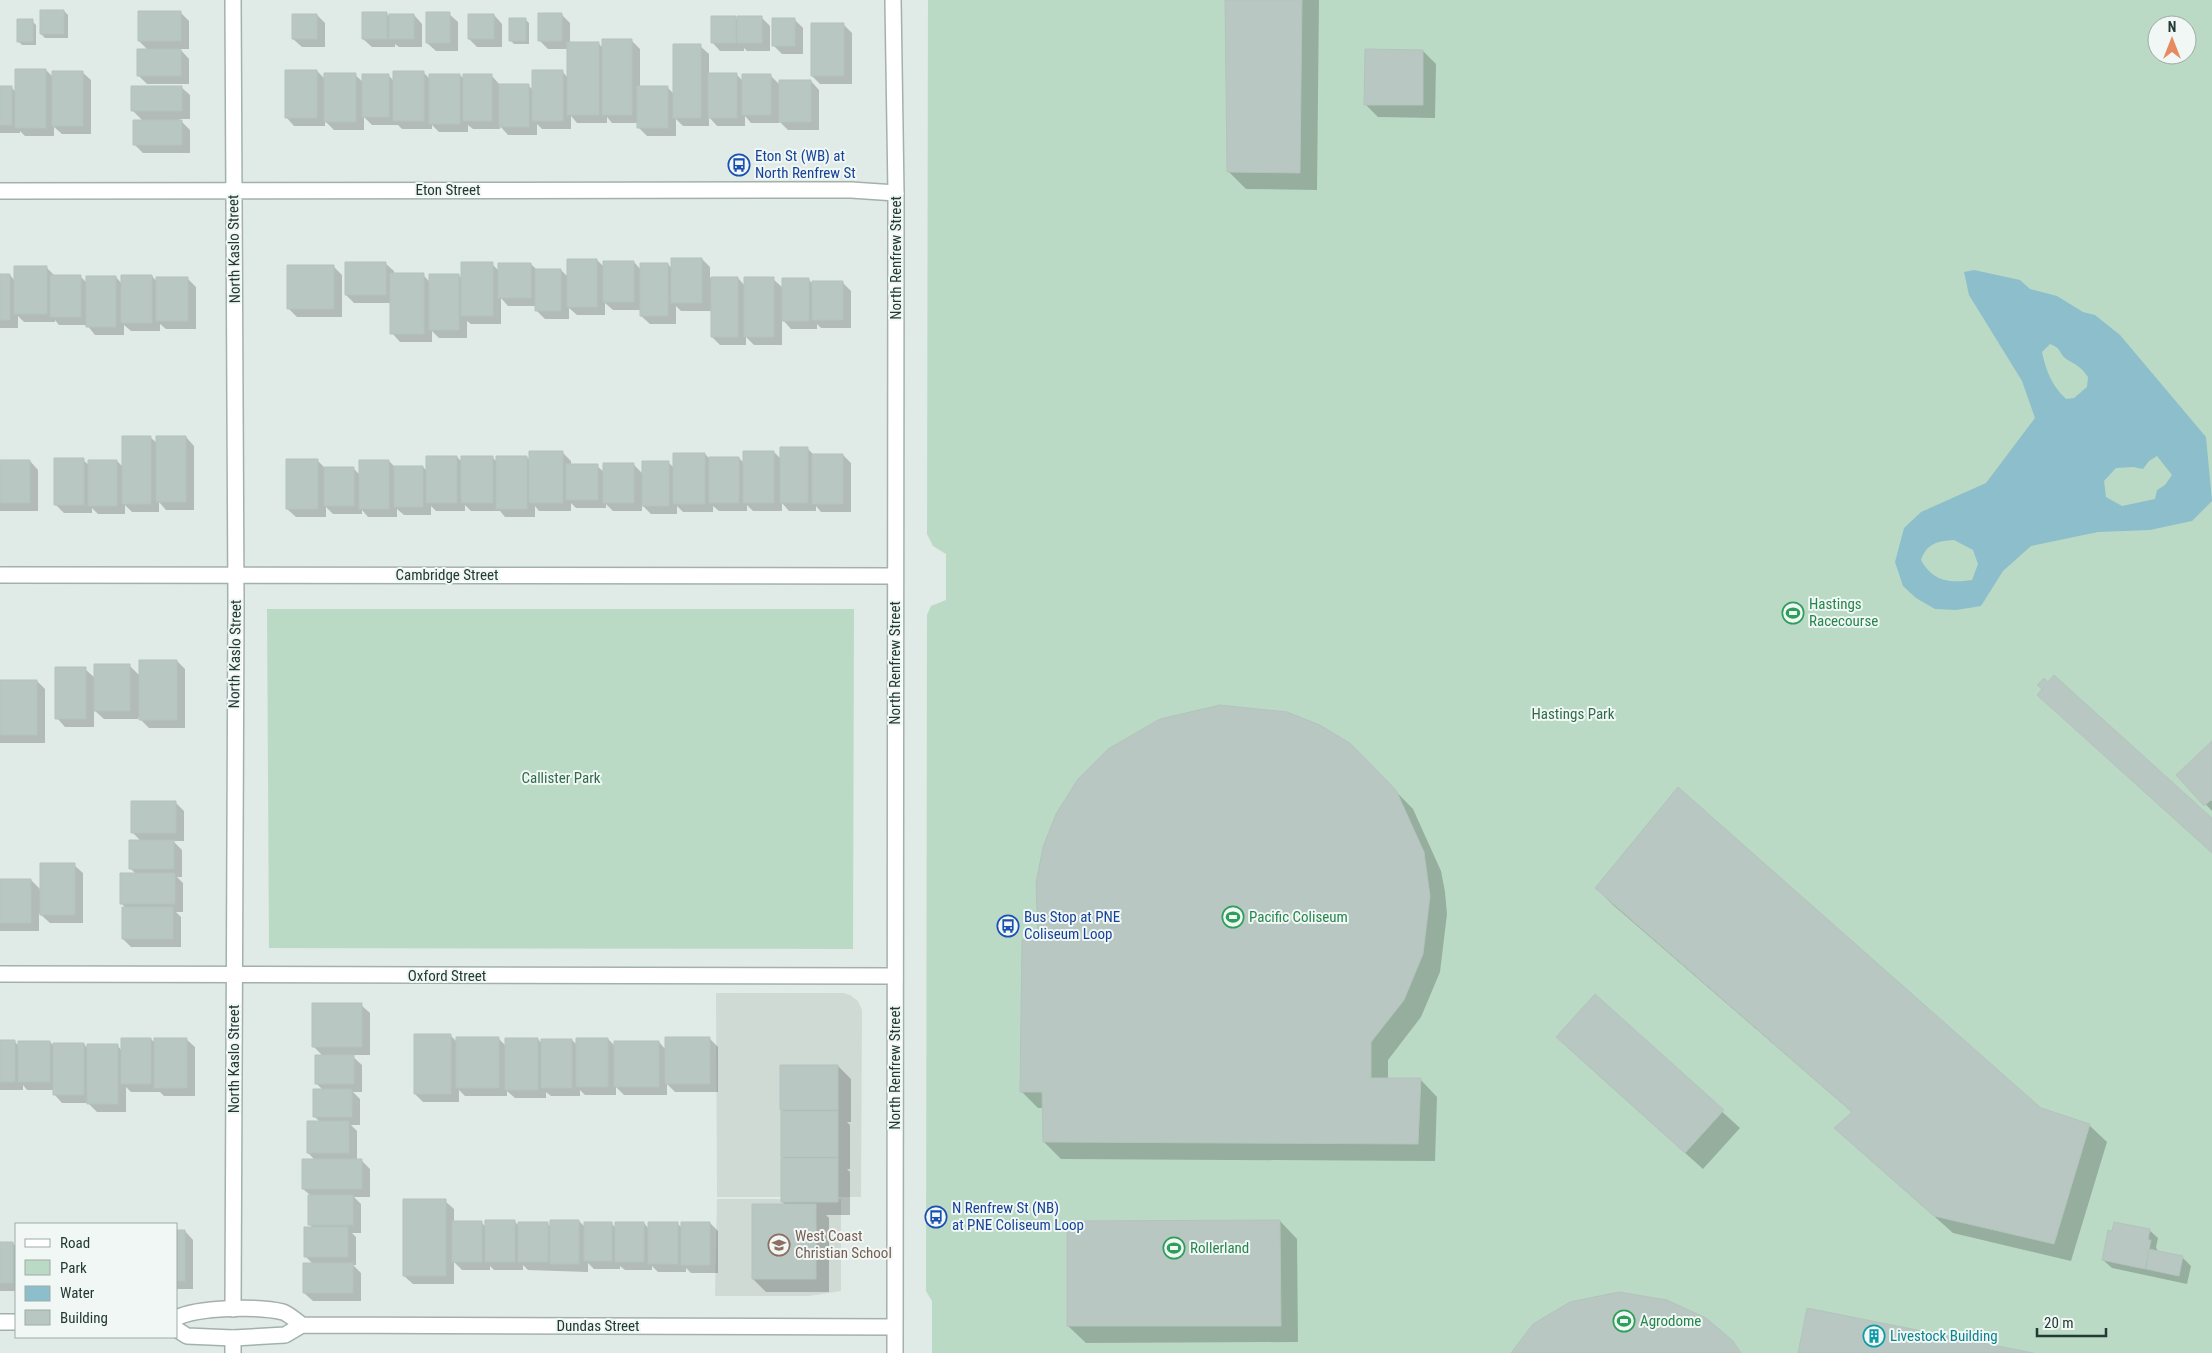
<svg xmlns="http://www.w3.org/2000/svg" width="2212" height="1353" viewBox="0 0 2212 1353" font-family="'Roboto Condensed',sans-serif">
  <rect width="100%" height="100%" fill="#e0eae6"/>
  <path fill="#cfdad5" d="M716,993H843L850,995L858,1001L862,1010L861,1197H717Z
    M717,1199H841V1291L809,1296H715Z"/>
  <path fill="#bbdac5" fill-rule="evenodd" d="M928,0H2212V1353H932V1301L926,1291L927,615L931,606L946,600V554L933,546L927,534ZM2157,25H2187V55H2157Z
    M267,609H854L853,949L269,948Z"/>
  <path fill="#8cbecb" fill-rule="evenodd" d="M1974,270L2020,280L2030,289L2057,296L2083,312L2095,315L2120,335L2206,437L2212,501L2192,521L2150,530L2098,532L2031,546L2003,571L1981,606L1956,610L1935,609L1916,598L1903,586L1895,562L1904,528L1921,512L1986,483L2035,418L2022,381L1969,295L1964,272ZM2050,344C2061,348 2058,351 2065,358C2076,366 2079,364 2088,377L2087,387L2074,398L2066,399C2052,386 2046,371 2042,352ZM2157,456L2172,475L2165,485L2157,490L2155,499L2122,506L2106,497L2104,481L2116,468L2133,467L2143,469L2149,461ZM1954,540L1973,550L1978,564L1972,580C1950,583 1933,582 1921,560C1927,543 1938,541 1954,540Z"/>
  <path fill="#0003" d="M1226,0H1319L1317,190L1246,189L1228,171Z
    M64,11L68,15V38H45L41,34Z
    M181,13L189,21V49H180L189,59V84H147L138,75L149,51L139,41Z
    M387,14L390,17L414,15L422,24V47H399L395,44V47H372L363,39Z
    M449,14L458,22V51H436L427,43Z
    M317,15L325,23V47H302L293,39Z
    M494,15L502,24V47H477L469,39Z
    M562,15L570,23V43H598L604,49L632,41L640,49V87H667L674,94L700,46L709,54V74H736L743,81L770,75L780,85L811,81L819,90V130H788L779,121V123H751L745,116V126H717L709,117V126H683L676,119V136H647L639,128V123H612L607,117V123H577L571,116V129H542L537,124V135H508L500,126V129H473L468,125V132H439L432,125V129H402L398,125H372L364,117V130H334L325,121V126H294L286,117L317,71L326,80L355,75L363,82L388,75L394,81L423,72L431,80L460,75L464,79L491,75L500,85H528L533,90L562,71L568,78V49H548L539,40Z
    M735,18L738,20L762,18L770,26V51H747L744,48V51H720L712,42Z
    M525,19L529,23V44H514L510,40Z
    M795,20L803,28V54H782L773,45Z
    M32,21L36,25V45H22L18,41Z
    M844,25L852,33V84H820L812,76Z
    M1423,51L1436,64L1435,118L1378,117L1365,104Z
    M46,70L53,77L82,72L91,80V134H62L54,127V136H25L20,131V133H0V88H12L16,92Z
    M181,87L190,95V119H179L190,130V153H143L134,144L143,121L132,110Z
    M702,259L710,267V278H738L745,286L773,279L783,288L808,279L813,284L842,282L851,291V328H821L817,324V329H791L782,319V345H754L746,337V345H720L712,337V311H681L676,306V324H650L641,316V310H613L605,303V315H577L569,308V319H545L536,310V306H508L501,298V324H471L467,321V338H439L432,331V342H400L392,333V303H354L346,295L385,263L394,271V275H423L430,282L459,275L462,279L492,264L499,271L531,264L537,270H561L568,277L597,260L605,268L634,262L641,270L668,264L672,269Z
    M46,267L55,276H80L87,283L116,277L122,284L152,276L157,282L187,278L196,287V329H166L160,324V331H131L124,325V335H95L87,325H59L55,320V322H24L18,316V328H0V275H10L15,281Z
    M334,267L342,275V317H297L288,308Z
    M150,437L158,444L186,437L194,446V510H166L159,502V512H132L125,505V514H98L92,508V513H64L55,504L83,460L90,466L117,461L124,468Z
    M807,448L814,455H843L851,463V512H821L816,506V511H789L782,503V511H753L747,505V511H719L713,506V512H683L677,506V514H651L642,505V511H613L606,504V508H576L571,503V511H539L535,506V517H505L500,511H471L465,505V511H436L431,506V515H404L397,509V517H368L362,510V514H333L326,507V517H296L287,509L317,460L325,468H353L360,475L389,461L395,467H423L428,472L457,457L463,463L492,457L497,462L526,457L531,461L563,453L571,461V466H597L605,473L634,465L643,474L668,462L675,469L705,454L709,458H739L745,464L774,452L781,459Z
    M0,461H30L38,470V511H0Z
    M177,661L185,669V728H149L138,717V719H104L94,710V727H65L57,718L85,669L95,678L129,665L140,676Z
    M0,681H37L45,689V743H0Z
    M2212,743V811L2178,775Z
    M1368,763L1413,809L1441,871L1445,892L1447,914L1440,972L1421,1017L1388,1060V1079H1420L1437,1097L1435,1161L1061,1159L1044,1142V1108H1038L1021,1091L1040,939Z
    M175,802L184,811V841H173L182,850V877H177L183,883V912H176L181,917V947H131L123,939L126,908L121,903L137,875L131,869L141,841L132,832Z
    M74,865L83,873V923H50L39,913V931H0V880H31L41,890Z
    M1596,888L2041,1109L2089,1125L2107,1142L2071,1261L1953,1233L1836,1129L1853,1113L1613,905Z
    M1595,996L1740,1128L1703,1169L1575,1054Z
    M361,1005L370,1013V1055H351L362,1065V1092H353L360,1099V1125H351L357,1131V1161H362L370,1169V1197H354L361,1204V1233H352L356,1237V1265H353L361,1273V1301H313L304,1293L313,1264L305,1256L313,1228L310,1225V1195L303,1189L316,1161L308,1153L320,1122L314,1116L323,1090L316,1083L324,1057L313,1046Z
    M450,1035L457,1042L499,1039L506,1046L538,1039L542,1044L572,1040L577,1045L608,1039L616,1047L659,1042L666,1050L710,1039L718,1047V1092H675L667,1084V1095H624L616,1087V1095H585L580,1090V1096H551L546,1092V1098H515L507,1091V1096H465L459,1090V1102H423L415,1094Z
    M151,1039L156,1044L186,1039L195,1047V1096H164L160,1092H131L126,1087V1112H97L88,1103H62L54,1094V1090H27L23,1085V1090H0V1041H14L19,1046L50,1042L54,1046L84,1044L88,1049L117,1045L122,1051Z
    M838,1066L851,1079V1122H847L850,1125V1169H847L850,1172V1215H826L829,1218V1292H766L753,1279L786,1205L782,1202L785,1159L782,1156L785,1112L782,1109Z
    M445,1201L454,1209V1222H481L486,1227L514,1221L519,1226L547,1223L551,1227L579,1221L585,1227L611,1223L616,1228L644,1223L649,1229L677,1223L682,1228L710,1223L718,1231V1273H691L686,1268V1272H658L652,1266V1270H625L620,1266V1269H594L588,1263V1272L528,1270L523,1265V1270H494L490,1266V1270H462L454,1262V1284H413L404,1276Z
    M1280,1221L1297,1239L1298,1342L1086,1343L1068,1326Z
    M2149,1230L2158,1238L2156,1247L2158,1252L2182,1257L2191,1266L2187,1284L2112,1268L2103,1260Z
    M176,1231H185L193,1240V1289H176Z
    M0,1243H13L16,1247V1291H0Z"/>
  <path fill="#b9c7c2" stroke="#b3c3bd" d="M1225,0H1302L1300,173L1227,172Z
    M40,10H64V34H40Z
    M138,11H181V41H138Z
    M362,12H387V39H362Z
    M426,12H450V43H426Z
    M538,13H562V41H538Z
    M292,14H317V39H292Z
    M389,14H414V39H389Z
    M468,14H494V39H468Z
    M711,16H736V43H711Z
    M737,16H762V43H737Z
    M509,18H526V41H509Z
    M772,18H795V46H772Z
    M17,19H33V42H17Z
    M811,23H844V76H811Z
    M602,39H632V115H602Z
    M567,42H599V115H567Z
    M673,44H701V118H673Z
    M137,49H181V76H137Z
    M1365,49L1423,50V105H1364Z
    M15,69H46V128H15Z
    M285,70H317V118H285Z
    M532,70H563V121H532Z
    M52,71H83V126H52Z
    M393,71H424V121H393Z
    M324,73H356V122H324Z
    M708,73H737V118H708Z
    M362,74H389V117H362Z
    M429,74H460V124H429Z
    M463,74H492V121H463Z
    M742,74H771V115H742Z
    M779,80H811V122H779Z
    M499,84H529V127H499Z
    M0,86H12V125H0Z
    M131,86H182V111H131Z
    M637,86H668V128H637Z
    M133,120H182V145H133Z
    M671,258H702V303H671Z
    M567,259H597V307H567Z
    M603,261H634V302H603Z
    M345,262H386V295H345Z
    M461,262H493V316H461Z
    M498,263H531V298H498Z
    M640,263H668V316H640Z
    M287,265H334V309H287Z
    M14,266H47V314H14Z
    M535,269H561V311H535Z
    M390,273H424V334H390Z
    M0,274H10V320H0Z
    M429,274H459V330H429Z
    M50,275H81V317H50Z
    M121,275H152V323H121Z
    M86,276H116V327H86Z
    M156,277H188V321H156Z
    M711,277H738V337H711Z
    M744,277H774V337H744Z
    M782,278H809V321H782Z
    M812,281H843V320H812Z
    M122,436H151V504H122Z
    M156,436H186V502H156Z
    M780,447H808V503H780Z
    M529,451H563V503H529Z
    M743,451H774V503H743Z
    M673,453H705V504H673Z
    M812,454H843V504H812Z
    M426,456H457V503H426Z
    M461,456H493V503H461Z
    M496,456H527V509H496Z
    M709,457H739V503H709Z
    M54,458H84V505H54Z
    M286,459H318V509H286Z
    M0,460H30V503H0Z
    M88,460H117V506H88Z
    M359,460H389V509H359Z
    M642,461H669V506H642Z
    M603,463H634V503H603Z
    M566,464H598V500H566Z
    M394,466H423V507H394Z
    M324,467H354V506H324Z
    M139,660H177V720H139Z
    M94,664H130V711H94Z
    M55,667H86V719H55Z
    M2054,675L2212,818V853L2037,695L2042,689L2037,685L2044,678L2048,682Z
    M0,680H37V735H0Z
    M1220,705L1287,712L1320,725L1351,744L1396,790L1424,852L1430,896L1423,954L1404,1000L1371,1042V1078H1421L1418,1144L1043,1142L1042,1092H1020L1022,940L1038,938L1036,883L1043,847L1056,814L1078,779L1108,749L1160,719Z
    M2212,741V801L2211,800L2204,806L2176,775Z
    M1678,787L2041,1108L2090,1124L2054,1244L1934,1216L1834,1128L1852,1112L1595,888Z
    M131,801H176V833H131Z
    M129,840H174V869H129Z
    M40,863H75V915H40Z
    M120,873H175V904H120Z
    M0,879H31V923H0Z
    M122,907H173V939H122Z
    M1595,994L1724,1110L1685,1153L1556,1037Z
    M312,1003H362V1047H312Z
    M414,1034H451V1094H414Z
    M456,1037H499V1088H456Z
    M665,1037H710V1084H665Z
    M121,1038H151V1084H121Z
    M154,1038H187V1088H154Z
    M505,1038H538V1090H505Z
    M576,1038H608V1087H576Z
    M541,1039H572V1088H541Z
    M0,1040H15V1082H0Z
    M18,1041H50V1082H18Z
    M614,1041H659V1087H614Z
    M53,1043H84V1095H53Z
    M87,1044H118V1104H87Z
    M315,1055H354V1084H315Z
    M780,1065H838V1110H780Z
    M313,1089H352V1117H313Z
    M781,1111H838V1157H781Z
    M307,1121H349V1153H307Z
    M781,1158H838V1202H781Z
    M302,1159H362V1189H302Z
    M308,1195H353V1225H308Z
    M403,1199H446V1276H403Z
    M752,1204H816V1279H752Z
    M485,1220H515V1262H485Z
    M550,1220H579V1264H550Z
    M1280,1220L1281,1326H1067V1221Z
    M452,1221H482V1262H452Z
    M518,1222H548V1262H518Z
    M584,1222H612V1261H584Z
    M615,1222H644V1262H615Z
    M648,1222H678V1264H648Z
    M681,1222H710V1265H681Z
    M2114,1222L2150,1229L2148,1240H2151L2145,1269L2102,1260L2108,1230L2112,1231Z
    M304,1227H348V1257H304Z
    M176,1230H185V1281H176Z
    M0,1242H13V1283H0Z
    M2149,1249L2183,1256L2179,1276L2146,1269Z
    M303,1263H353V1293H303Z
    M1619,1292L1667,1300L1706,1318L1733,1341L1741,1353H1511L1533,1324L1570,1302Z
    M1807,1308L1862,1319L2033,1353H1798Z"/>
  <g fill="none" stroke-linecap="round" stroke-linejoin="round">
    <g stroke="#a3b1ad" stroke-width="18">
      <path id="minor" d="M0,191L851,190L896,193
        M0,575L895,576
        M0,974L895,976
        M233,1309L236,603L233,0
        M233,1338V1353"/>
    </g>
    <g stroke="#a3b1ad" stroke-width="18">
      <path id="tertiary" d="M893,0L896,193L895,1353
        M176,1318C198,1307 259,1306 283,1312C289,1314 296,1321 302,1325
        M0,1322H16
        M176,1329L187,1336L233,1338L285,1335L302,1325L895,1327"/>
    </g>
    <use href="#minor" stroke="#fff" stroke-width="15"/>
    <use href="#tertiary" stroke="#fff" stroke-width="15"/>
  </g>
  <defs>
    <g id="bus-ring" transform="scale(1.125)"><circle r="9.5" fill="#f0f7f4" stroke="#1a4fb4" stroke-width="1.5"/><path d="M-5-6H5V4H4V6H2V4H-2V6H-4V4H-5ZM-3.5-4V0h7V-4ZM-3.5 1.2v1.5H-2V1.2ZM2 1.2v1.5H3.5V1.2Z" fill="#1a4fb4"/></g>
    <g id="stadium-ring" transform="scale(1.125)"><circle r="9.5" fill="#f0f7f4" stroke="#2e9e5b" stroke-width="1.5"/><path d="M0-5a6.5 5 0 1 0 0 10a6.5 5 0 1 0 0-10ZM-3.5-1.8h7v3.6h-7Z" fill="#2e9e5b"/></g>
    <g id="school-ring" transform="scale(1.125)"><circle r="9.5" fill="#f0f7f4" stroke="#8d6e63" stroke-width="1.5"/><path d="M0-5L7-2L0 1L-7-2ZM-4 1L0 2.5L4 1V4Q0 6-4 4Z" fill="#8d6e63"/></g>
    <g id="building-ring" transform="scale(1.125)"><circle r="9.5" fill="#f0f7f4" stroke="#0f9aa8" stroke-width="1.5"/><path d="M-4-6H4V6H1V3H-1V6H-4ZM-2.5-4.3h1.7v1.8h-1.7ZM.8-4.3h1.7v1.8H.8ZM-2.5-1h1.7V.8h-1.7ZM.8-1h1.7V.8H.8Z" fill="#0f9aa8"/></g>
  </defs>
  <g fill-rule="evenodd">
    <use href="#bus-ring" x="739" y="165"/>
    <use href="#stadium-ring" x="1793" y="613"/>
    <use href="#stadium-ring" x="1233" y="917"/>
    <use href="#bus-ring" x="1008" y="926"/>
    <use href="#bus-ring" x="936" y="1217"/>
    <use href="#school-ring" x="779" y="1245"/>
    <use href="#stadium-ring" x="1174" y="1248"/>
    <use href="#stadium-ring" x="1624" y="1321"/>
    <use href="#building-ring" x="1874" y="1336"/>
  </g>
  <g text-anchor="middle" dominant-baseline="central" stroke-width="4" stroke-linejoin="round" paint-order="stroke">
    <g font-size="15" fill="#164399" stroke="#f0f7f4" text-anchor="start">
      <text x="755" y="156">Eton St (WB) at<tspan x="755" dy="17">North Renfrew St</tspan></text>
      <text x="1024" y="917">Bus Stop at PNE<tspan x="1024" dy="17">Coliseum Loop</tspan></text>
      <text x="952" y="1208">N Renfrew St (NB)<tspan x="952" dy="17">at PNE Coliseum Loop</tspan></text>
    </g>
    <g font-size="15" fill="#223934" stroke="#f0f7f4">
      <text x="448" y="190">Eton Street</text>
      <text transform="translate(234 249) rotate(-91)">North Kaslo Street</text>
      <text transform="translate(896 258) rotate(-90)">North Renfrew Street</text>
      <text x="447" y="575">Cambridge Street</text>
      <text transform="translate(235 654) rotate(-89)">North Kaslo Street</text>
      <text transform="translate(895 663) rotate(-90)">North Renfrew Street</text>
      <text x="447" y="976">Oxford Street</text>
      <text transform="translate(234 1059) rotate(-90)">North Kaslo Street</text>
      <text transform="translate(895 1068) rotate(-90)">North Renfrew Street</text>
      <text x="598" y="1326">Dundas Street</text>
    </g>
    <g font-size="15" fill="#27864d" stroke="#f0f7f4" text-anchor="start">
      <text x="1809" y="604">Hastings<tspan x="1809" dy="17">Racecourse</tspan></text>
      <text x="1249" y="917">Pacific Coliseum</text>
      <text x="1190" y="1248">Rollerland</text>
      <text x="1640" y="1321">Agrodome</text>
    </g>
    <g font-size="15" fill="#306c4b" stroke="#f0f7f4">
      <text x="1573" y="714">Hastings Park</text>
      <text x="561" y="778">Callister Park</text>
    </g>
    <g font-size="15" fill="#785e54" stroke="#f0f7f4" text-anchor="start">
      <text x="795" y="1236">West Coast<tspan x="795" dy="17">Christian School</tspan></text>
    </g>
    <g font-size="15" fill="#0d838f" stroke="#f0f7f4" text-anchor="start">
      <text x="1890" y="1336">Livestock Building</text>
    </g>
  </g>
  <rect x="15" y="1223" width="162" height="115" fill="#f0f7f4" stroke="#9eaba7"/>
  <rect x="25" y="1239" width="25" height="8" fill="#ffffff" stroke="#9eaba7"/>
  <text x="60" y="1248" font-size="15" fill="#223934">Road</text>
  <rect x="25" y="1260" width="25" height="15" fill="#bbdac5" stroke="#9eaba7"/>
  <text x="60" y="1273" font-size="15" fill="#223934">Park</text>
  <rect x="25" y="1286" width="25" height="15" fill="#8cbecb" stroke="#9eaba7"/>
  <text x="60" y="1298" font-size="15" fill="#223934">Water</text>
  <rect x="25" y="1310" width="25" height="15" fill="#b9c7c2" stroke="#9eaba7"/>
  <text x="60" y="1323" font-size="15" fill="#223934">Building</text>
  <g transform="translate(2172 40)"><circle r="24" fill="#f0f7f4" stroke="#9eaba7"/>
  <path d="M0-4L9 19L0 12L-9 19Z" fill="#e78a61"/>
  <text y="-8" font-size="14" font-weight="bold" text-anchor="middle" fill="#223934">N</text>
  </g>
  <path d="M2037 1328v8h69v-8" fill="none" stroke="#223934" stroke-width="2.5"/>
  <text x="2044" y="1328" font-size="15" fill="#223934" stroke="#f0f7f4" stroke-width="4" paint-order="stroke">20 m</text>
</svg>
